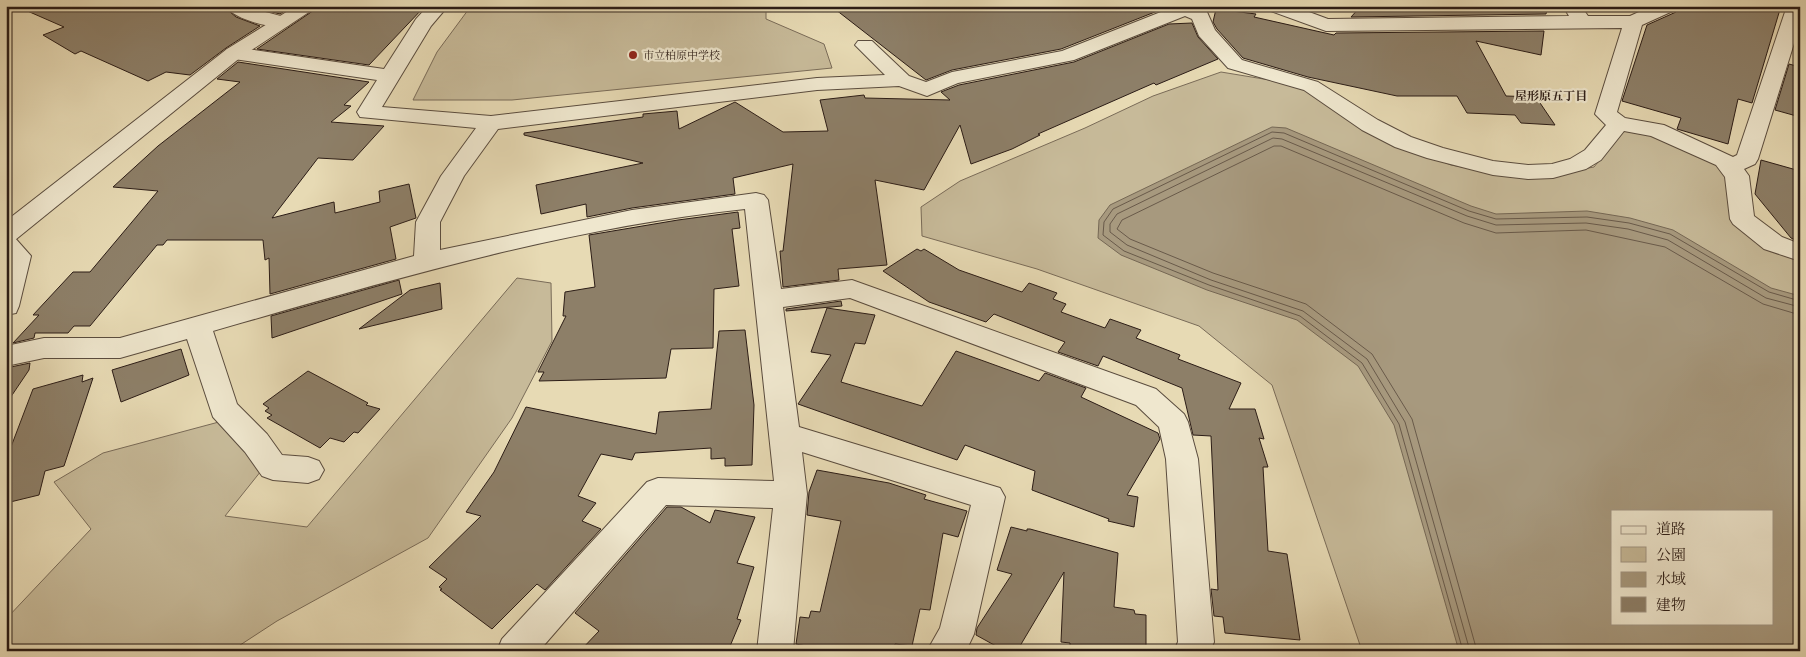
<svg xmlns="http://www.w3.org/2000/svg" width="1806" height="657" viewBox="0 0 1806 657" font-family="'IM FELL Great Primer','Noto Serif JP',serif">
  <rect width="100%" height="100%" fill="#e7dab4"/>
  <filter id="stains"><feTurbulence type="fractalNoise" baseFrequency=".004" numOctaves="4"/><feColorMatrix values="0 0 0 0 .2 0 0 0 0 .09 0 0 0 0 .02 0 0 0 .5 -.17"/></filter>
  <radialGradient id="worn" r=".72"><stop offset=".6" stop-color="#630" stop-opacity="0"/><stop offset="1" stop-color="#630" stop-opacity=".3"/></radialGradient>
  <path fill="#c7ba99" stroke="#796b58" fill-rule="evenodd" d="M471,6H766V19L824,44L832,68L512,100H413L437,52Z
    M1221,72L1300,85L1385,139L1451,165L1528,179L1594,167L1621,134L1618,124L1724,160L1742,219L1800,253V651H1362L1272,385L1199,326L1037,269L922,236L921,207L960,181L1085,128L1153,96ZM1612,511H1772V623H1612Z
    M517,278L551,283L552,341L512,418L428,538L277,621L231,651H6V619L91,529L54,482L103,453L230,419L265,466L225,516L307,527Z"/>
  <path fill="#a7997e" stroke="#756754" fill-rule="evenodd" d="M1272,127L1286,128L1471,206L1496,214L1587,211L1630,218L1673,230L1771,288L1800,296V651H1459L1394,425L1358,366L1297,320L1207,290L1121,255L1098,238L1099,220L1110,205ZM1612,511H1772V623H1612Z"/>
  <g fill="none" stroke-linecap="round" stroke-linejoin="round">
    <path stroke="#695a4a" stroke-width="1" d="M1463,651L1399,424L1362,363L1300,316L1209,285L1124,251L1103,235L1104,222L1113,209L1272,132L1284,133L1469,211L1496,219L1587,217L1629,223L1670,234L1769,292L1800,301
      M1470,651L1405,422L1367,359L1303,311L1211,280L1127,245L1110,232V224L1117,214L1273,138L1282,139L1467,216L1496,225L1586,223L1628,229L1668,240L1766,298L1800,307
      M1477,651L1412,419L1372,354L1306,304L1213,273L1130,239L1117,229L1122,220L1274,146H1281L1464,223L1496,233L1586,230L1665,247L1763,304L1800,315"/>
  </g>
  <path fill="#8d7f68" stroke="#2b1c16" d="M16,6H223L236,17L260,26L226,48L190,75L166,72L148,81L81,51L75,54L43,35L64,27Z
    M249,6H292L280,14Z
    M320,6H425L369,65L257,49Z
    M831,6H1163L1160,10L1061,49L952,70L926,80Z
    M1361,6L1389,8L1548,6L1546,14L1351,17Z
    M1679,6H1781L1752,103L1738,99L1728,144L1677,129L1681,118L1622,101L1647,25L1676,12Z
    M1216,9L1256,14L1254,17L1334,35L1336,33L1544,31L1541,55L1476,41L1506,96L1536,97L1555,125L1521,123L1515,115L1467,113L1457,96H1397L1308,77L1243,58L1217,29L1213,22Z
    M1192,23L1198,37L1218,59L1156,85L1154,83L1038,134L1040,135L1012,149L971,164L960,125L924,190L875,180L887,265L838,269L839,280L783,287L780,251H783L793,164L733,178L735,194L632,208L587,217L586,204L541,214L536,185L643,163L524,135V133L643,117V114L677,111L679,129L735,102L783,132L828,131L820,100L864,95L865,98L950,100L941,92L959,85L1074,62L1169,24Z
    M238,62L369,82L344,105L351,106L331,122L384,126L353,160L318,158L272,218L334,202L335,213L380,202L379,191L409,184L416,218L390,227L396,259L270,294L269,258L265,260L263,240H167L163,245H157L90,326H74L68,333H35L34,338L13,343L39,315H33L73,272H90L158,191L113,187L158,146L240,82L217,79Z
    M1789,64L1800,67V117L1775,110Z
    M1761,160L1800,171V242L1791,238L1755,194Z
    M738,212L740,228L732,229L739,286L714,289L713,348L671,349L666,378L539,381L544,372H538L566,316H563L565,292L595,287L589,235L678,220Z
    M917,249L921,251L924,249L959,270L1022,292L1029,283L1057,293L1053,299L1066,304L1061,312L1105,328L1110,319L1141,330L1136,338L1180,355L1178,359L1241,383L1229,409H1255L1264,439L1259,438L1268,467H1263L1268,551L1287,554L1300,640L1225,633L1223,617L1214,616L1211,589L1218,590L1211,436L1193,435L1182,388L1103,356L1098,366L1058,352L1065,342L994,314L986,322L929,302L883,271Z
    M399,280L402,294L272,338L271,316Z
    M440,283L442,309L359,329L410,290Z
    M841,301L842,306L786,311V309Z
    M827,308L875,315L865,344L855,343L841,382L922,406L956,351L1039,381L1045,373L1086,388L1081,397L1158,433L1160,439L1127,495L1138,497L1134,527L1108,521L1109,519L1032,490L1035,471L965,445L957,460L798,404L831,355L811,352Z
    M745,330L754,405L752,465L725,466V458L711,459V448L635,453L632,460L601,454L578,496L596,503L582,521L601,529L545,590L537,584L492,629L440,590L442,589L439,587L447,579L429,567L481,516L466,512L494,472L526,407L656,434L659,412L711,409L719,331Z
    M181,349L189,375L121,402L112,370Z
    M30,363L29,370L6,404V368Z
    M308,371L368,403L366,405L380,409L358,433L354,432L344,442L330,438L320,448L267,418L272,415L265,411L269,408L263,404Z
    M83,375L82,382L93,378L64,466L45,471L39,495L6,503V460L33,389Z
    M817,470L889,483L926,495L924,499L967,511L958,537L943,533L930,610L920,609L912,646L895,644L894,651H832L796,644L800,617L809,618L811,611L820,612L841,521L807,515L809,492Z
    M667,507H681L710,523L715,510L755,517L737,563L754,567L737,619L741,620L728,651H580L599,631L575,613Z
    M1011,527L1027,531V529H1030L1118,553L1114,607L1134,610L1135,614L1146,615V651H1070V643L1061,642L1064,572L1017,651H1005L976,635L977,628L1012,574L997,570Z"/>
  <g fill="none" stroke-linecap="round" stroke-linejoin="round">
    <g stroke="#5a4c3e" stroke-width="2">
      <path id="minor" d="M225,6C248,6 265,12 288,18L291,22L288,26C273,30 234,19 225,6Z
        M428,6H448L431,26L382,107L491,116L817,78L885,75L855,45L858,41H872L909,76L926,82L952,72L1062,51L1176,6H1196L1207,12L1215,30L1242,60L1318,82L1378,120L1411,137L1443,148L1493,161L1528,165L1552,164L1570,159L1585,150L1606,125L1595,114L1622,28L1326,31L1268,10L1266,6H1293L1328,19L1569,16L1563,6H1581L1588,16H1630L1652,6H1677L1675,10L1642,25L1617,112L1625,118L1664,125L1733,157L1737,155L1787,6H1800V24L1758,159L1755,164L1744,169L1749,176L1754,216L1782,237L1800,244V261L1764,249L1733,224L1730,219L1725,177L1716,165L1651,136L1624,131L1601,160L1586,169L1553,178L1528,179L1493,175L1427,158L1395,147L1362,130L1304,90L1228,68L1199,36L1192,19L1185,16L1074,60L958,83L927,96L899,86L817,90L498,129L464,176L440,222V250L632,210L756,193L764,195L768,200L781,289L852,280L1156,389L1184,414L1188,422L1198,459L1214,642L1210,651H1174L1178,642L1166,459L1159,427L1136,405L850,298L783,307L799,427L1000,488L1005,497L974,634L966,651H927L940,628L971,505L802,452L807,494L793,651H757L773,508L666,505L539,651H497L502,639L647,482L658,478L774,481L745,209C564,228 387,281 213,331L237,404L267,434L282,455L308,457L319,461L324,470L319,479L308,483L273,480L262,476L245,452L213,417L187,339L120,358H44L6,366V346L44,338H120L414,256L416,222L441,176L476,128L360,117L357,112L377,80L234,59L227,57L224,53L227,49L234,47L384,69L416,19Z
        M6,236L15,238L31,256L19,306L16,313L6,315Z"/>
    </g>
    <g stroke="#5a4c3e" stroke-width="2">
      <path id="tertiary" d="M296,6H318L241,57L15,240L6,242V221L227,49Z"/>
    </g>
    <use href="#minor" fill="#efe7ce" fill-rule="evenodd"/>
    <use href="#tertiary" fill="#efe7ce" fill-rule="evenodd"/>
  </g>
  <circle fill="#8f2418" stroke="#efe7ce" stroke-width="2" cx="633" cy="55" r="5"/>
  <g text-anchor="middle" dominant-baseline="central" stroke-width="4.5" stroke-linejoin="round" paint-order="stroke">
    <g font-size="11" fill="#2b1c16" stroke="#efe7ce" text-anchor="start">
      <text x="643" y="55">市立柏原中学校</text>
    </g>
    <g font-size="12" font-weight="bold" fill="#2b1c16" stroke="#efe7ce">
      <text x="1551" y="96">屋形原五丁目</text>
    </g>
  </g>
  <rect width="1806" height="657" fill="none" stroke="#e7dab4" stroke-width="25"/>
  <rect x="8" y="8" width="1791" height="642" fill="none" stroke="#2b1c16" stroke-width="2.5"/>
  <rect x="12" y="12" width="1781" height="632" fill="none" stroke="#2b1c16"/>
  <rect x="1611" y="510" width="162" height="115" fill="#efe7ce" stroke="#a19684"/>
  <rect x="1621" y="526" width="25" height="8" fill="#efe7ce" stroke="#a19684"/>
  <text x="1656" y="534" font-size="15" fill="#2b1c16">道路</text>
  <rect x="1621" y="547" width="25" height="15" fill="#c7ba99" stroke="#a19684"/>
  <text x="1656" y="560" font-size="15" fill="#2b1c16">公園</text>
  <rect x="1621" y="572" width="25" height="15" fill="#a7997e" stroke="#a19684"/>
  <text x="1656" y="584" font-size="15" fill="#2b1c16">水域</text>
  <rect x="1621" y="597" width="25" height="15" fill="#8d7f68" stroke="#a19684"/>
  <text x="1656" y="610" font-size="15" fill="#2b1c16">建物</text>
  <rect width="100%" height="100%" filter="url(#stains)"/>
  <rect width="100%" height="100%" fill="url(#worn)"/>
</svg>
